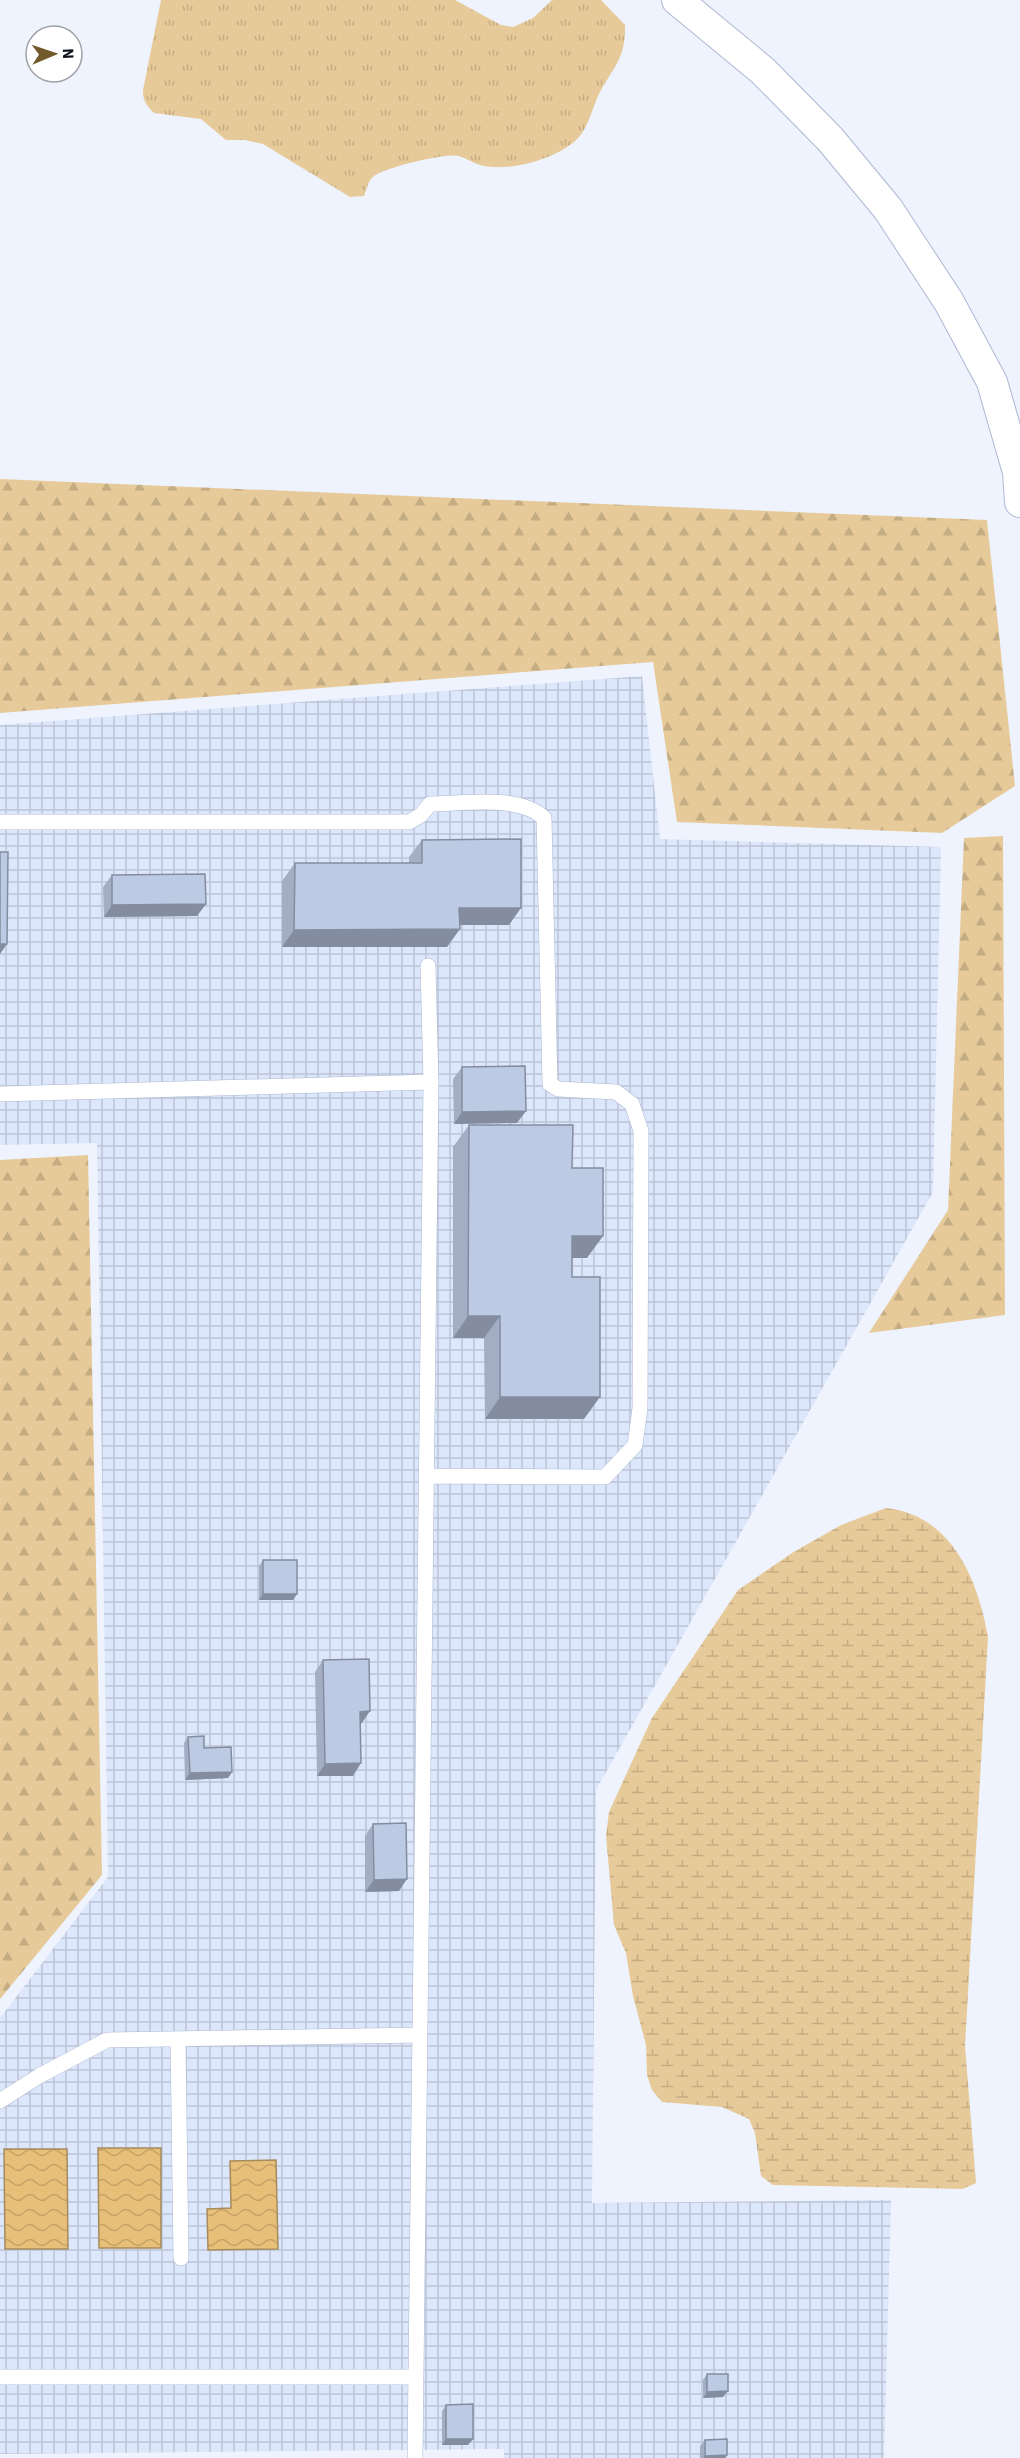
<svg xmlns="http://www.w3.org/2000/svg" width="1020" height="2458" viewBox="0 0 1020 2458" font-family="'Source Sans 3',sans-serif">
  <defs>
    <pattern id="industrial-grid" width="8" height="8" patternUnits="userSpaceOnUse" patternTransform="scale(1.5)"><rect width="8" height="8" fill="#dde7fb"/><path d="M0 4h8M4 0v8" fill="none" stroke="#bcc5d7"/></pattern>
    <pattern id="grass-tufts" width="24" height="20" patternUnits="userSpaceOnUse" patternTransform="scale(1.5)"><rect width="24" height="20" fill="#e7ca99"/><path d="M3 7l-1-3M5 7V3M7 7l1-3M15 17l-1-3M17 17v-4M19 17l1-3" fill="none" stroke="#c5ad83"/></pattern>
    <pattern id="forest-firs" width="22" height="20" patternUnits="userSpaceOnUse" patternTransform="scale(1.5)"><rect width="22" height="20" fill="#e7ca99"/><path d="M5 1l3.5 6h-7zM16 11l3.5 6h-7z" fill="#c5ad83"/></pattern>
    <pattern id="wetland-marsh" width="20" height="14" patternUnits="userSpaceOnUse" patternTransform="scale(1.5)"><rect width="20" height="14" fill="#e7ca99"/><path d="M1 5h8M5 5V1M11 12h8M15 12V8" fill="none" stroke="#c5ad83"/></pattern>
    <pattern id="water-waves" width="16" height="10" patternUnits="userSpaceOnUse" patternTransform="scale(1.5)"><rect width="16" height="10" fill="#e7bf78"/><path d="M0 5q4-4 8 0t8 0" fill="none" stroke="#c5a367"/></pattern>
  </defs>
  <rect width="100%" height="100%" fill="#eef3fe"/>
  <path fill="url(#industrial-grid)" d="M642,676L660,839L941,847L933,1192L596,1790L592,2203L891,2200L884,2458H504V2449L0,2454V2018L108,1877L97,1143L0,1145V725Z"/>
  <path fill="url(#grass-tufts)" d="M161,0H455L501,25L513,27L533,18L552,0H601L625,25C626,58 614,66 600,92C593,105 589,127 578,138C558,159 512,171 484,166C474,164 467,158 458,156C445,153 384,168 374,176C368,180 367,189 364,196L350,197L263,144L245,140H226L201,119L154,113C146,105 143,101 143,90Z"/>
  <path fill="url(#forest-firs)" d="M0,479L987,520L1015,786L942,833L677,822L653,662L0,713Z
    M1003,836L1005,1315L869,1333L948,1210L964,838Z
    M88,1155L102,1875L0,1999V1160Z"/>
  <path fill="url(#wetland-marsh)" d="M886,1508C952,1515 978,1580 988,1637L965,2046L976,2183L963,2189L773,2185L761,2176L755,2133L749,2119L722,2107L662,2102L652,2090L647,2075L646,2045L633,1996L626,1953L614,1925L606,1836L609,1812L652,1718L738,1590L792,1553L841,1525Z"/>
  <path fill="url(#water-waves)" stroke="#a68b5c" stroke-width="1.5" d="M98,2148H161V2248H99Z
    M4,2149H67L68,2249H5Z
    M276,2160L278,2249L208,2250L207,2209L231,2208L230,2161Z"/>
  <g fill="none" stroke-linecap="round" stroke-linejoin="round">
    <g stroke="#acb8d2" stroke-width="16">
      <path id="service" d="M0,822H409L421,815L430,804C463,804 519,794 544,818L550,1084L558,1089L616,1092L632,1104L641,1131L640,1408L635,1445L605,1477L426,1476
        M0,1094L431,1082
        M178,2039L181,2258
        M0,2101L39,2076L107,2040L420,2035
        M0,2377H416
        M415,2458L431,1082L428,966"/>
    </g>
    <g stroke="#acb8d2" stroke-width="32">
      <path id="minor" d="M677,0L763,71L830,139L888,209L949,302L992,382L1018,472L1020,502"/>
    </g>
    <use href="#service" stroke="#fff" stroke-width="15"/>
    <use href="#minor" stroke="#fff" stroke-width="30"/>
  </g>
  <path fill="#a3aec4" d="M422,840L509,925H460L447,947H282V881L295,863H409V857Z
    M112,875L197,916L104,917L103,887Z
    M462,1067L517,1123L454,1124L453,1079Z
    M469,1125L572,1168L587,1258H572V1277L584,1419H485L484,1338H453V1147Z
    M263,1560L293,1600H259V1566Z
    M323,1660L370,1711L361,1724H360L353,1776H317L315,1672Z
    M188,1737L204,1748L232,1772L228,1778L185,1780L184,1743Z
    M373,1824L399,1891L365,1892V1836Z
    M707,2374L728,2391L723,2397L703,2398V2380Z
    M446,2405L473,2439L468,2445H442V2411Z
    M705,2440L727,2455L725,2458H700V2446Z"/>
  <path fill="#848da0" d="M206,904L197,916L104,917L112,905Z
    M459,908H521L509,925H447Z
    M460,929L447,947H282L294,930Z
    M0,944H7L0,954Z
    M526,1111L517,1123L454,1124L462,1112Z
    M572,1236H603L587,1258H557Z
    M468,1316H500L484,1338H453Z
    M500,1397H600L584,1419H485Z
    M263,1594H297L293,1600H259Z
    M370,1711L361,1724H351L360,1712Z
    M361,1763L353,1776H317L325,1764Z
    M232,1772L228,1778L185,1780L190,1773Z
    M407,1879L399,1891L365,1892L374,1880Z
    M728,2391L723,2397L703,2398L707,2392Z
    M446,2439H473L468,2445H442Z
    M727,2455L725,2458H703L705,2456Z"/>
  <path fill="#bdcae4" stroke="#848da0" stroke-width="1.5" d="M521,839V908H459L460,929L294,930L295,863H422V840Z
    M0,852H8L7,944H0Z
    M205,874L206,904L112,905V875Z
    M525,1066L526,1111L462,1112V1067Z
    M469,1125H573L572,1168H603V1236H572V1277H600V1397H500V1316H468Z
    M263,1560H297V1594H263Z
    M369,1659L370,1711L360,1712L361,1763L325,1764L323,1660Z
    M204,1736V1748L231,1747L232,1772L190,1773L188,1737Z
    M406,1823L407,1879L374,1880L373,1824Z
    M707,2374H728V2391L707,2392Z
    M473,2404V2439H446V2405Z
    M727,2439V2455L705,2456V2440Z"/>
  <g transform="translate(54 54) rotate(88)"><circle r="28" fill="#ffffff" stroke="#9fa1a4" stroke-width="1.5"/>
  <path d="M0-4.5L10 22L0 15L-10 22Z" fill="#72592a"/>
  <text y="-9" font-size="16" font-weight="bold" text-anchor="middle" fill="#0f131c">N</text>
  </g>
</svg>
